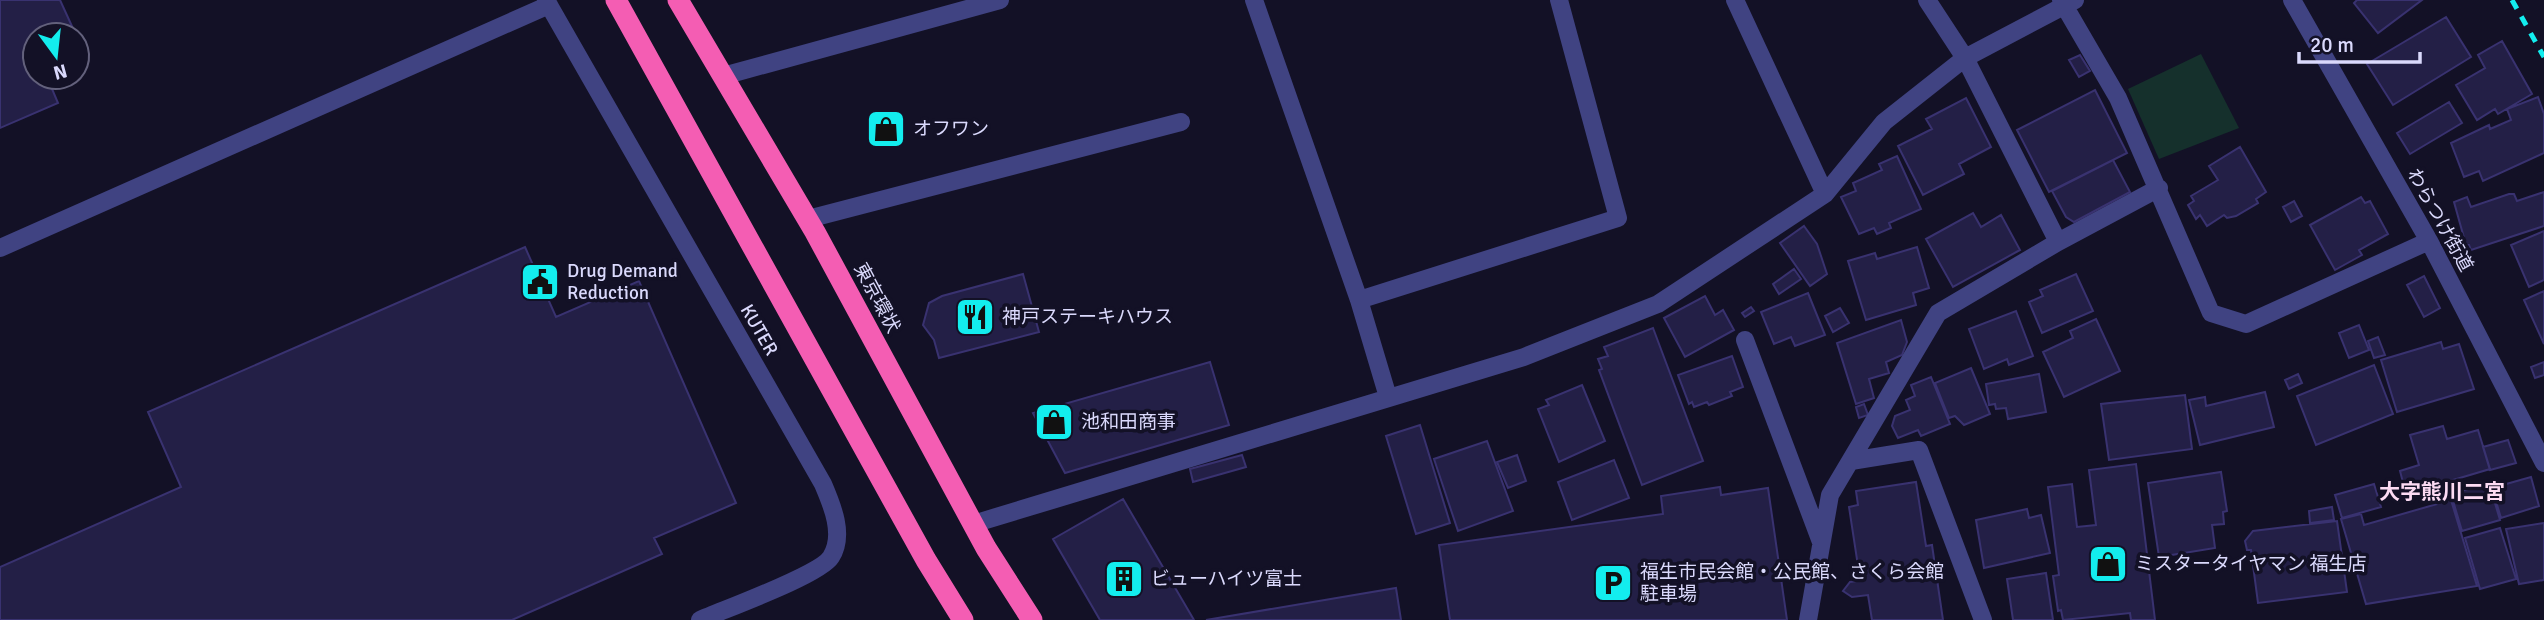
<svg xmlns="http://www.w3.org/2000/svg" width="2544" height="620" viewBox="0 0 2544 620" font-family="Signika,'Noto Sans JP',sans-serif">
  <rect width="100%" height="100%" fill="#131126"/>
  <path fill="#15302c" d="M2201,54L2239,128L2159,159L2128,89Z"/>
  <path fill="#231f46" stroke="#393270" stroke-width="2" d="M0,0H60L76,35H35V77H47L58,103L0,128Z
    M2357,0H2422L2378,33L2354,3Z
    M2446,17L2471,57L2393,105L2367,64Z
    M2502,41L2532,94L2498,114L2495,109L2477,120L2456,85L2485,68L2478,55Z
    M2080,55L2090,71L2079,77L2069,60Z
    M2095,90L2127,153L2049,192L2017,130Z
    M2538,97L2544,114V153L2483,181L2479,171L2464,177L2451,143L2489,125L2490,129L2511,120L2507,109Z
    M1966,98L1991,147L1959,164L1964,174L1923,195L1898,146L1932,129L1926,119Z
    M2449,102L2462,123L2410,154L2397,133Z
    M2240,147L2266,192L2256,199L2258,203L2236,216L2227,218L2224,215L2207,226L2200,215L2196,219L2188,205L2194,201L2191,196L2218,180L2209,166Z
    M1897,156L1921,209L1889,223L1891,228L1877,234L1874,228L1859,234L1841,197L1856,191L1853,183L1882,170L1879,164Z
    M2113,160L2130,192L2074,222L2066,217L2052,191Z
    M2544,192V226L2471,250L2469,245H2466L2454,202L2467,197L2471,207L2509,194H2514L2517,201Z
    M2361,197L2365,203L2370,201L2388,234L2359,250L2362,255L2335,270L2310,225Z
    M2294,201L2302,216L2291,222L2283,207Z
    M1973,213L1981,227L2001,215L2020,250L1953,287L1926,239Z
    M1804,226L1817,244L1827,274L1810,286L1780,243Z
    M2544,231V280L2529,287L2511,245Z
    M525,247L556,317L639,281L736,503L654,538L662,554L512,620H0V567L181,487L148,412Z
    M1917,247L1929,288L1913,293L1916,305L1866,320L1848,261L1875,253L1877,259Z
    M1794,269L1801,279L1779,294L1773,284Z
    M1023,274L1039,332L939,358L934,340L923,325L929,303L942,296Z
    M2076,274L2093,311L2042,333L2029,302L2043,296L2040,290Z
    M2424,276L2440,308L2424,317L2407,285Z
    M2544,291V344L2524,300Z
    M1808,293L1825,335L1795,346L1791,337L1774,344L1761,312Z
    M1705,296L1715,315L1723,310L1734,330L1685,357L1664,318Z
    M1751,307L1754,311L1745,317L1742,313Z
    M1840,308L1849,323L1833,332L1825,316Z
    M2016,311L2033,356L2009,365L2007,359L1984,369L1969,329Z
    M2096,319L2120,371L2064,397L2043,352L2073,338L2070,331Z
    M1901,320L1907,342L1902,355L1886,362L1889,373L1869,379L1874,398L1856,404L1837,343Z
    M2359,325L2369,350L2349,358L2339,333Z
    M1653,328L1703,461L1642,485L1599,370L1602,369L1598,359L1608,356L1604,347Z
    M2378,337L2385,355L2374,358L2368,341Z
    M2441,342L2443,349L2459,344L2474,389L2397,412L2381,360Z
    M1732,356L1743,387L1730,392L1732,396L1709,405L1707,402L1694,407L1692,402L1689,404L1678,375Z
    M1210,362L1229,425L1065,473L1033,413Z
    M2544,362V375L2535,378L2531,367Z
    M2374,365L2393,414L2316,445L2297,396Z
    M1971,368L1990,414L1964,425L1955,416L1949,418L1935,383Z
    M2039,374L2046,412L2008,419L2006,408L1996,409L1995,404L1989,405L1986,384Z
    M2298,374L2302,383L2289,389L2285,380Z
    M1931,377L1950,424L1921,436L1918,430L1898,438L1892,426L1895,416L1910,410L1906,400L1915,396L1911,385Z
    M1582,385L1605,441L1559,462L1538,409L1549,405L1546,400Z
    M2265,392L2274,427L2200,445L2189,400L2205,397L2206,406Z
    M2185,395L2192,449L2109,460L2101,404Z
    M1864,404L1868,415L1859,418L1856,407Z
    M1420,425L1450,523L1416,534L1386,436Z
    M2443,426L2447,439L2478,430L2490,469L2406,494L2400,471L2419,465L2410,435Z
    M2508,440L2516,463L2490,470L2483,447Z
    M1487,441L1513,511L1458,531L1434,459Z
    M1242,455L1246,467L1193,482L1190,469Z
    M1517,455L1526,481L1508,488L1497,462Z
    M1614,460L1629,498L1572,520L1558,482Z
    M2136,464L2155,620H2131L2130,613L2063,620L2061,610L2058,611L2053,576L2059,575L2048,487L2072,484L2077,527L2096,525L2089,470Z
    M2221,472L2227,511L2223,512L2224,524L2212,525L2215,548L2159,557L2148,483Z
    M2531,477L2539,506L2501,518L2492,488Z
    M1916,482L1926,546L1932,545L1943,620H1872L1868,595L1852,597L1843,591L1850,582L1865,580L1864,568L1858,566L1849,507L1858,505L1856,491Z
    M2489,483L2500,520L2462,531L2451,494Z
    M2374,484L2381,507L2342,518L2335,495Z
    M1720,487L1721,495L1768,488L1787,620H1450L1439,545L1663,514L1661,496Z
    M1123,499L1194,620H1100L1053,539Z
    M2451,500L2477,586L2366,604L2341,519L2361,514L2364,525Z
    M2332,507L2334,520L2310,523L2309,511Z
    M2027,509L2029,518L2041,515L2050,553L1984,568L1976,520Z
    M2337,521L2347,592L2258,603L2251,550H2247L2245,541L2253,531Z
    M2544,523V580L2519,584L2506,529Z
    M2500,528L2516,579L2480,589L2465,538Z
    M2046,573L2053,620H2013L2007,579Z
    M1396,588L1401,620H1206Z"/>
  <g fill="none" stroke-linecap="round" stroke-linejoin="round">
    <path stroke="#404382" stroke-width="18" d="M546,0L823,484C832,505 845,535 831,557C820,575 725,609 700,620
      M1254,0L1359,300L1388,397
      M1735,0L1825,194
      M1927,0L1965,58L2058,242
      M2061,0L2118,98L2211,313L2246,324L2429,241
      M2292,0L2429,241L2544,463
      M723,76L1000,0
      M808,219L1181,122
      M0,248L549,5
      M1359,300L1618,218L1559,0
      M1745,340L1821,542
      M1851,461L1919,450L1983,620
      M973,524L1524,357L1658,304L1825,194L1884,122L1965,58L2075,0
      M1808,620L1830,495L1938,313L2058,242L2159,188"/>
    <path stroke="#f45db3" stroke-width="21" d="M616,0L926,560L963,620
      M678,0L815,232L986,548L1032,620"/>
    <path stroke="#13edee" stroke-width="5" stroke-dasharray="10 9" stroke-linecap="butt" d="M2512,0L2544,57"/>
  </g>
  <defs>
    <g id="shop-square" transform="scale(2.0125)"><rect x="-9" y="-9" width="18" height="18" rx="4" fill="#13edee" stroke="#131126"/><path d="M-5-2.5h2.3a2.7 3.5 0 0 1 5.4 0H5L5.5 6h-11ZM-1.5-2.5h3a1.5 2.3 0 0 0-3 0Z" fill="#111"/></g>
    <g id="civic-square" transform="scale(2.0125)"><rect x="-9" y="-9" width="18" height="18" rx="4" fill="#13edee" stroke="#131126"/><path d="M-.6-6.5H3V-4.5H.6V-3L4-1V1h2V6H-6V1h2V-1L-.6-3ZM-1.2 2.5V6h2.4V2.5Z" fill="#111"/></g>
    <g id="restaurant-square" transform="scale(2.0125)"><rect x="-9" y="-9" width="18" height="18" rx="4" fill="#13edee" stroke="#131126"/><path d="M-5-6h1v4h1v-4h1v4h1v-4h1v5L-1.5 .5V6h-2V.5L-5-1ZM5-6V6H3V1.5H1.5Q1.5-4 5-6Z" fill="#111"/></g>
    <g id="building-square" transform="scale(2.0125)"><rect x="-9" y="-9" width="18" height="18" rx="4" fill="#13edee" stroke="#131126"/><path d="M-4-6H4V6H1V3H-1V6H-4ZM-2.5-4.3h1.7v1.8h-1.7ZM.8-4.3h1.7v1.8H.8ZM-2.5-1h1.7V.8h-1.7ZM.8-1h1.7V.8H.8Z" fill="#111"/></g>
    <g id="parking-square" transform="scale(2.0125)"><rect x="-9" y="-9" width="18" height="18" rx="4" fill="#13edee" stroke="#131126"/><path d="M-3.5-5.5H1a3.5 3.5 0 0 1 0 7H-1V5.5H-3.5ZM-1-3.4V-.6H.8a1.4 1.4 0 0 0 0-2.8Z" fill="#111"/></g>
  </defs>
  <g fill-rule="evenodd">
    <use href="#shop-square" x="886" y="129"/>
    <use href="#civic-square" x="540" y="282"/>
    <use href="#restaurant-square" x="975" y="317"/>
    <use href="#shop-square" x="1054" y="422"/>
    <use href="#shop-square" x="2108" y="564"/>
    <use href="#building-square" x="1124" y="579"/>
    <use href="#parking-square" x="1613" y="583"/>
  </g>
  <g text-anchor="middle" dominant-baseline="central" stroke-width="7" stroke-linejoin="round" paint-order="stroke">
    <g font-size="19" fill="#dad9fc" stroke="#131126" text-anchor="start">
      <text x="913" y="129">オフワン</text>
      <text x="567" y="271">Drug Demand<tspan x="567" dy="22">Reduction</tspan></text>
      <text x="1002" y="317">神戸ステーキハウス</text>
      <text x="1081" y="422">池和田商事</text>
      <text x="2135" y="564">ミスタータイヤマン 福生店</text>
      <text x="1640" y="572">福生市民会館・公民館、さくら会館<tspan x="1640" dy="22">駐車場</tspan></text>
      <text x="1151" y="579">ビューハイツ富士</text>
    </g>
    <g font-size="19" fill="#dad9fc" stroke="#131126">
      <text transform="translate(2440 220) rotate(61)">わらつけ街道</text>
      <text transform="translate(877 298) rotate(62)">東京環状</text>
      <text transform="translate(759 330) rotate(60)">KUTER</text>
    </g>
    <g font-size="21" font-weight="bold" fill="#fcdbf3" stroke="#131126">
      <text x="2442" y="492">大字熊川二宮</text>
    </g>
  </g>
  <g transform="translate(56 56) rotate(165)"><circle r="33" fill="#131126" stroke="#63617c" stroke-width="2"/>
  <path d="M0-5L12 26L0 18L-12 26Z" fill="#13edee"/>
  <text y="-10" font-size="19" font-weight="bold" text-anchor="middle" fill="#dad9fc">N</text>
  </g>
  <path d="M2299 52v10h121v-10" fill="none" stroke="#dad9fc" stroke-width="3.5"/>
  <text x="2310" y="52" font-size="21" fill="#dad9fc" stroke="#131126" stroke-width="5" paint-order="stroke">20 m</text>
</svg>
